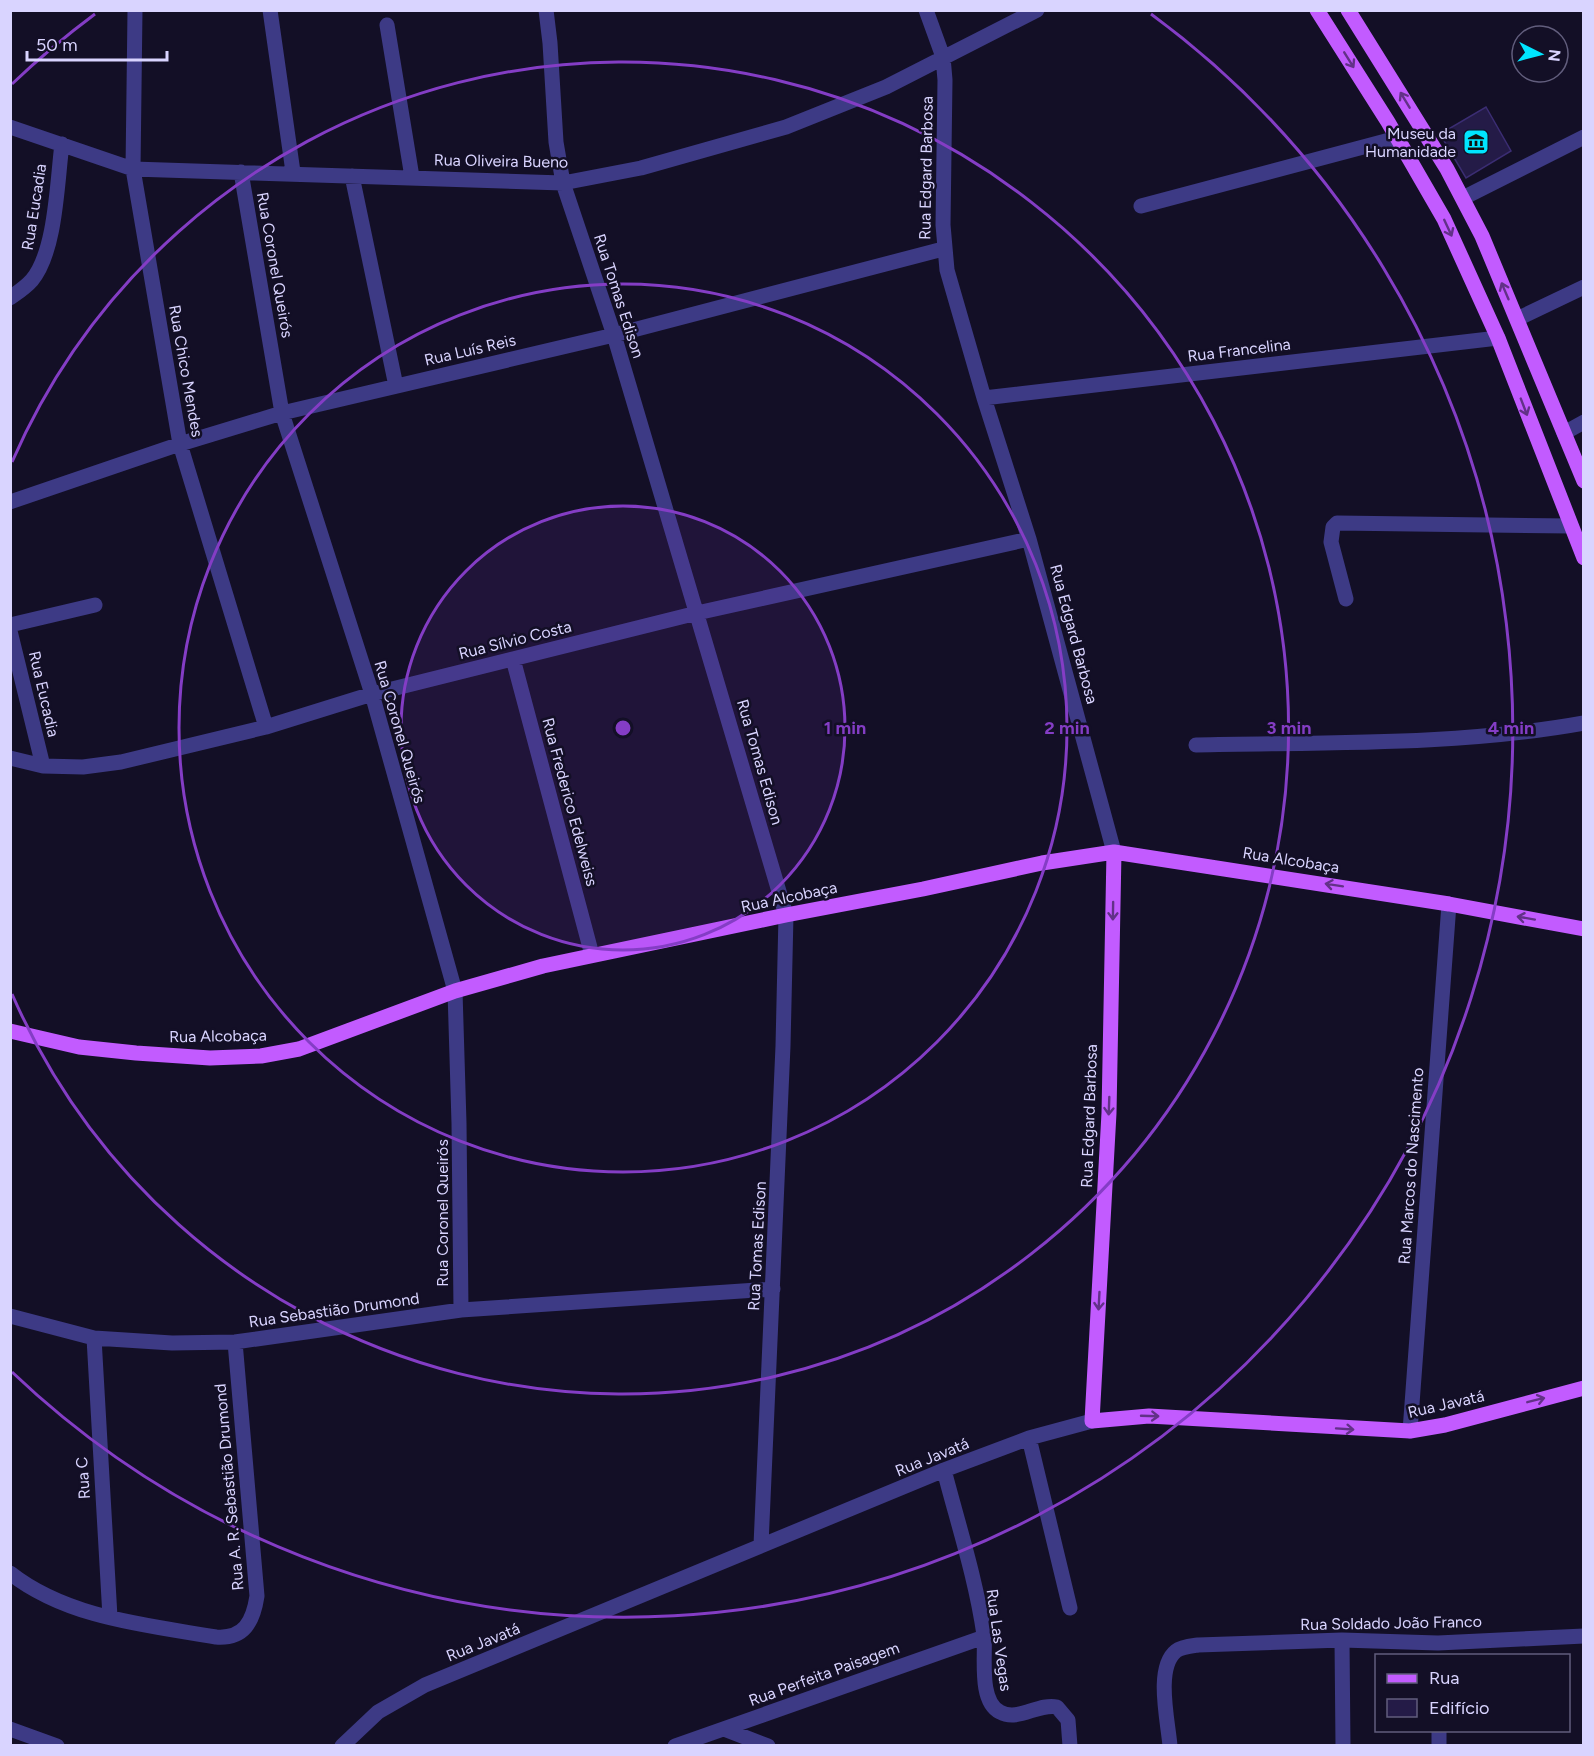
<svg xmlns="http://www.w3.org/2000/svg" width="1594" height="1756" viewBox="0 0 1594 1756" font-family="Figtree,sans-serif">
  <rect width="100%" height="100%" fill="#130f26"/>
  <path fill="#241b47" stroke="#3b2d73" stroke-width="1.5" d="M1486,107L1511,151L1466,178L1440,134Z"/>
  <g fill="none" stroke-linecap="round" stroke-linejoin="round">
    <path stroke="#3d3a85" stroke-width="15" d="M135,10L133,169L180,444L266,727
      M270,10L293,172
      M546,10L550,43L556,142L563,183L614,335L786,915L783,1046L761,1545
      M926,10L943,57L945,80L943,225L947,270L984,398L1029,539L1114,852
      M387,25L412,177
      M10,127L133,169L563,183L641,168L786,127L886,87L1037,10
      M241,172L282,413L372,694L455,991L459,1123L461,1310
      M352,176L396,386
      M1463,198L1584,137
      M1141,206L1397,138
      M10,298C17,293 26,287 32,280C56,251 57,182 62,144
      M1517,319L1584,287
      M984,398L1498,338
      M1564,433L1584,422
      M10,502L180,444L282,413L614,335L943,249
      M1346,599L1331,542L1333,527L1337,523L1571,526
      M10,625L95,605
      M10,631L43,766
      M513,659L592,955
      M1196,745C1324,742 1456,746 1584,723
      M10,758L43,766L83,767L121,762L266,727L372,694L697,613L1029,539
      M10,1316L94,1338L172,1343L235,1342L461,1310L773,1289
      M94,1338L110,1617
      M1410,1431L1449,904
      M1029,1438L1070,1608
      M944,1470C958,1524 976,1579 984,1635C986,1655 978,1701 1000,1712C1018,1722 1038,1703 1057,1707L1068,1720L1070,1746
      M10,1573C67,1618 146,1625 216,1637C244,1639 253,1622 257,1596L235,1342
      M1342,1640L1343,1746
      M10,1729L57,1746
      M724,1729L768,1746
      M1439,1730V1746
      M342,1746L378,1712L425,1685L944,1470L1029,1438L1092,1421
      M675,1746L984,1637
      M1170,1746C1168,1721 1155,1668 1176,1651C1181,1647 1191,1646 1198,1645L1342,1640L1438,1643L1584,1636"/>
    <path stroke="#c25bff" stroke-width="15" d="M1317,10L1388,122L1444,219L1498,338L1584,558
      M1348,10L1447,169L1482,236L1584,481
      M1114,852L1109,1113L1092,1421L1149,1416L1410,1431L1445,1425L1584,1388
      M10,1031L79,1047L136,1053L210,1058L261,1056L299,1049L455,991L543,966L786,915L923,889L1042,863L1114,852L1449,904L1584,929"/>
  </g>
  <defs><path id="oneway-shaft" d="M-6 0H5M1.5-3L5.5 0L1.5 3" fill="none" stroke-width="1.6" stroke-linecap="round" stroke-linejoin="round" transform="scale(1.5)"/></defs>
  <g stroke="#623188">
    <use href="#oneway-shaft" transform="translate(1349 60) rotate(58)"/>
    <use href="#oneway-shaft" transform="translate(1405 100) rotate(-121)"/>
    <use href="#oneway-shaft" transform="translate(1448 228) rotate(65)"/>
    <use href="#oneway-shaft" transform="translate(1505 291) rotate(-113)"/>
    <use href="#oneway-shaft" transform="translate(1524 407) rotate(69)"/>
    <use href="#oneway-shaft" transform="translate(1334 885) rotate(-171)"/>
    <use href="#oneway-shaft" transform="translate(1113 911) rotate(91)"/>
    <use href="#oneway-shaft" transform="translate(1526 918) rotate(-170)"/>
    <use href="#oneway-shaft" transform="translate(1109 1106) rotate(92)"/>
    <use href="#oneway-shaft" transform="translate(1099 1301) rotate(93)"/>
    <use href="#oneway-shaft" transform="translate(1536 1400) rotate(-14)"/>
    <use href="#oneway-shaft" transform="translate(1150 1416) rotate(2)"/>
    <use href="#oneway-shaft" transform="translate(1345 1429) rotate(4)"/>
  </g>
  <circle cx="623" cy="728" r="222" fill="#843dc5" fill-opacity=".12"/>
  <g fill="none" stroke="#843dc5" stroke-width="3">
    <circle cx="623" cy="728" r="222"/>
    <circle cx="623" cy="728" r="444"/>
    <path d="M12 462A666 666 0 1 1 12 994"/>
    <path d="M12 84A888 888 0 0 1 95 14M1151 14A888 888 0 1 1 12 1372"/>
  </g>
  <defs>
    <g id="museum-square" transform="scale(1.35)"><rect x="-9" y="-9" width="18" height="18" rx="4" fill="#00e5ff" stroke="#130f26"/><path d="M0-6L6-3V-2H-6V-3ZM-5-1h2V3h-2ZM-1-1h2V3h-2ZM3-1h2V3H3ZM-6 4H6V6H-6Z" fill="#111"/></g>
  </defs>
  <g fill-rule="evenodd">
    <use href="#museum-square" x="1476" y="142"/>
  </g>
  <g text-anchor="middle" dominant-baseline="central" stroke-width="5" stroke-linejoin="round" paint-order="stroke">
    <g font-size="16" fill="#d9d4ff" stroke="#130f26" text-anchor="end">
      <text x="1456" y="133">Museu da<tspan x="1456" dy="18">Humanidade</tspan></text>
    </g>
    <g font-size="16" fill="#d9d4ff" stroke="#130f26">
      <text transform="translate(501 161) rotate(1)">Rua Oliveira Bueno</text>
      <text transform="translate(926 168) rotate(-89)">Rua Edgard Barbosa</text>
      <text transform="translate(34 207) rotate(-81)">Rua Eucadia</text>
      <text transform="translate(275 265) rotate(80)">Rua Coronel Queirós</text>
      <text transform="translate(619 296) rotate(72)">Rua Tomas Edison</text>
      <text transform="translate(470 350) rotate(-13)">Rua Luís Reis</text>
      <text transform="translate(1239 350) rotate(-7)">Rua Francelina</text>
      <text transform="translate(186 371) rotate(80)">Rua Chico Mendes</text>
      <text transform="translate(1074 634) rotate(75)">Rua Edgard Barbosa</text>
      <text transform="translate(515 640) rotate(-14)">Rua Sílvio Costa</text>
      <text transform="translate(44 694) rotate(77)">Rua Eucadia</text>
      <text transform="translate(400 732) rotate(74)">Rua Coronel Queirós</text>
      <text transform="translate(760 762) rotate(74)">Rua Tomas Edison</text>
      <text transform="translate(570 802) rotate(75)">Rua Frederico Edelweiss</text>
      <text transform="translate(1291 860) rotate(9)">Rua Alcobaça</text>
      <text transform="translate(789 897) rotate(-12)">Rua Alcobaça</text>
      <text transform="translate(218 1036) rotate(-1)">Rua Alcobaça</text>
      <text transform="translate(1089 1116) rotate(-88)">Rua Edgard Barbosa</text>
      <text transform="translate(1411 1166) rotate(-86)">Rua Marcos do Nascimento</text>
      <text transform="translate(442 1213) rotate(-90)">Rua Coronel Queirós</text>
      <text transform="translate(757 1246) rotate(-87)">Rua Tomas Edison</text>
      <text transform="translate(334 1310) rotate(-8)">Rua Sebastião Drumond</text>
      <text transform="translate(1446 1404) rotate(-13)">Rua Javatá</text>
      <text transform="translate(932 1457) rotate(-22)">Rua Javatá</text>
      <text transform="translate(83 1478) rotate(-94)">Rua C</text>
      <text transform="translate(229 1487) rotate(-95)">Rua A. R. Sebastião Drumond</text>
      <text transform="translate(1391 1623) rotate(-1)">Rua Soldado João Franco</text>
      <text transform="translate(999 1640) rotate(82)">Rua Las Vegas</text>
      <text transform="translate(483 1642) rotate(-22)">Rua Javatá</text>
      <text transform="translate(824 1674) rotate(-20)">Rua Perfeita Paisagem</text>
    </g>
  </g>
  <circle cx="623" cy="728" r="9" fill="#843dc5" stroke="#130f26" stroke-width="3"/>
  <g font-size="18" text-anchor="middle" font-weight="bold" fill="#843dc5" stroke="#130f26" stroke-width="5" stroke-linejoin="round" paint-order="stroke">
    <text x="845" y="734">1 min</text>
    <text x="1067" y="734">2 min</text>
    <text x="1289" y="734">3 min</text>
    <text x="1511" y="734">4 min</text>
  </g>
  <rect width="1594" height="1756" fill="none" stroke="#d9d4ff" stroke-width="24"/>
  <rect x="1375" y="1654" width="195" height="78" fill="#130f26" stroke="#625e7d" stroke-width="1.5"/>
  <rect x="1387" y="1674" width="30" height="9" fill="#c25bff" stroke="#625e7d" stroke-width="1.5"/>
  <text x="1429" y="1684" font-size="18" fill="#d9d4ff">Rua</text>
  <rect x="1387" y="1699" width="30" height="18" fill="#241b47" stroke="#625e7d" stroke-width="1.5"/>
  <text x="1429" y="1714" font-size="18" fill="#d9d4ff">Edifício</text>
  <g transform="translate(1540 54) rotate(96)"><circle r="28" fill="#130f26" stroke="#625e7d" stroke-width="1.5"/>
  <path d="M0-4.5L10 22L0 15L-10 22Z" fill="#00e5ff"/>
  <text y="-9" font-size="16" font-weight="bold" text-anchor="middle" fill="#d9d4ff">N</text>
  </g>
  <path d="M27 51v9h140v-9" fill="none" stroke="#d9d4ff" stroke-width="3"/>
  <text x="36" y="51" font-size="18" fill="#d9d4ff" stroke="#130f26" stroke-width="4.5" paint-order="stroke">50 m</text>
</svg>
